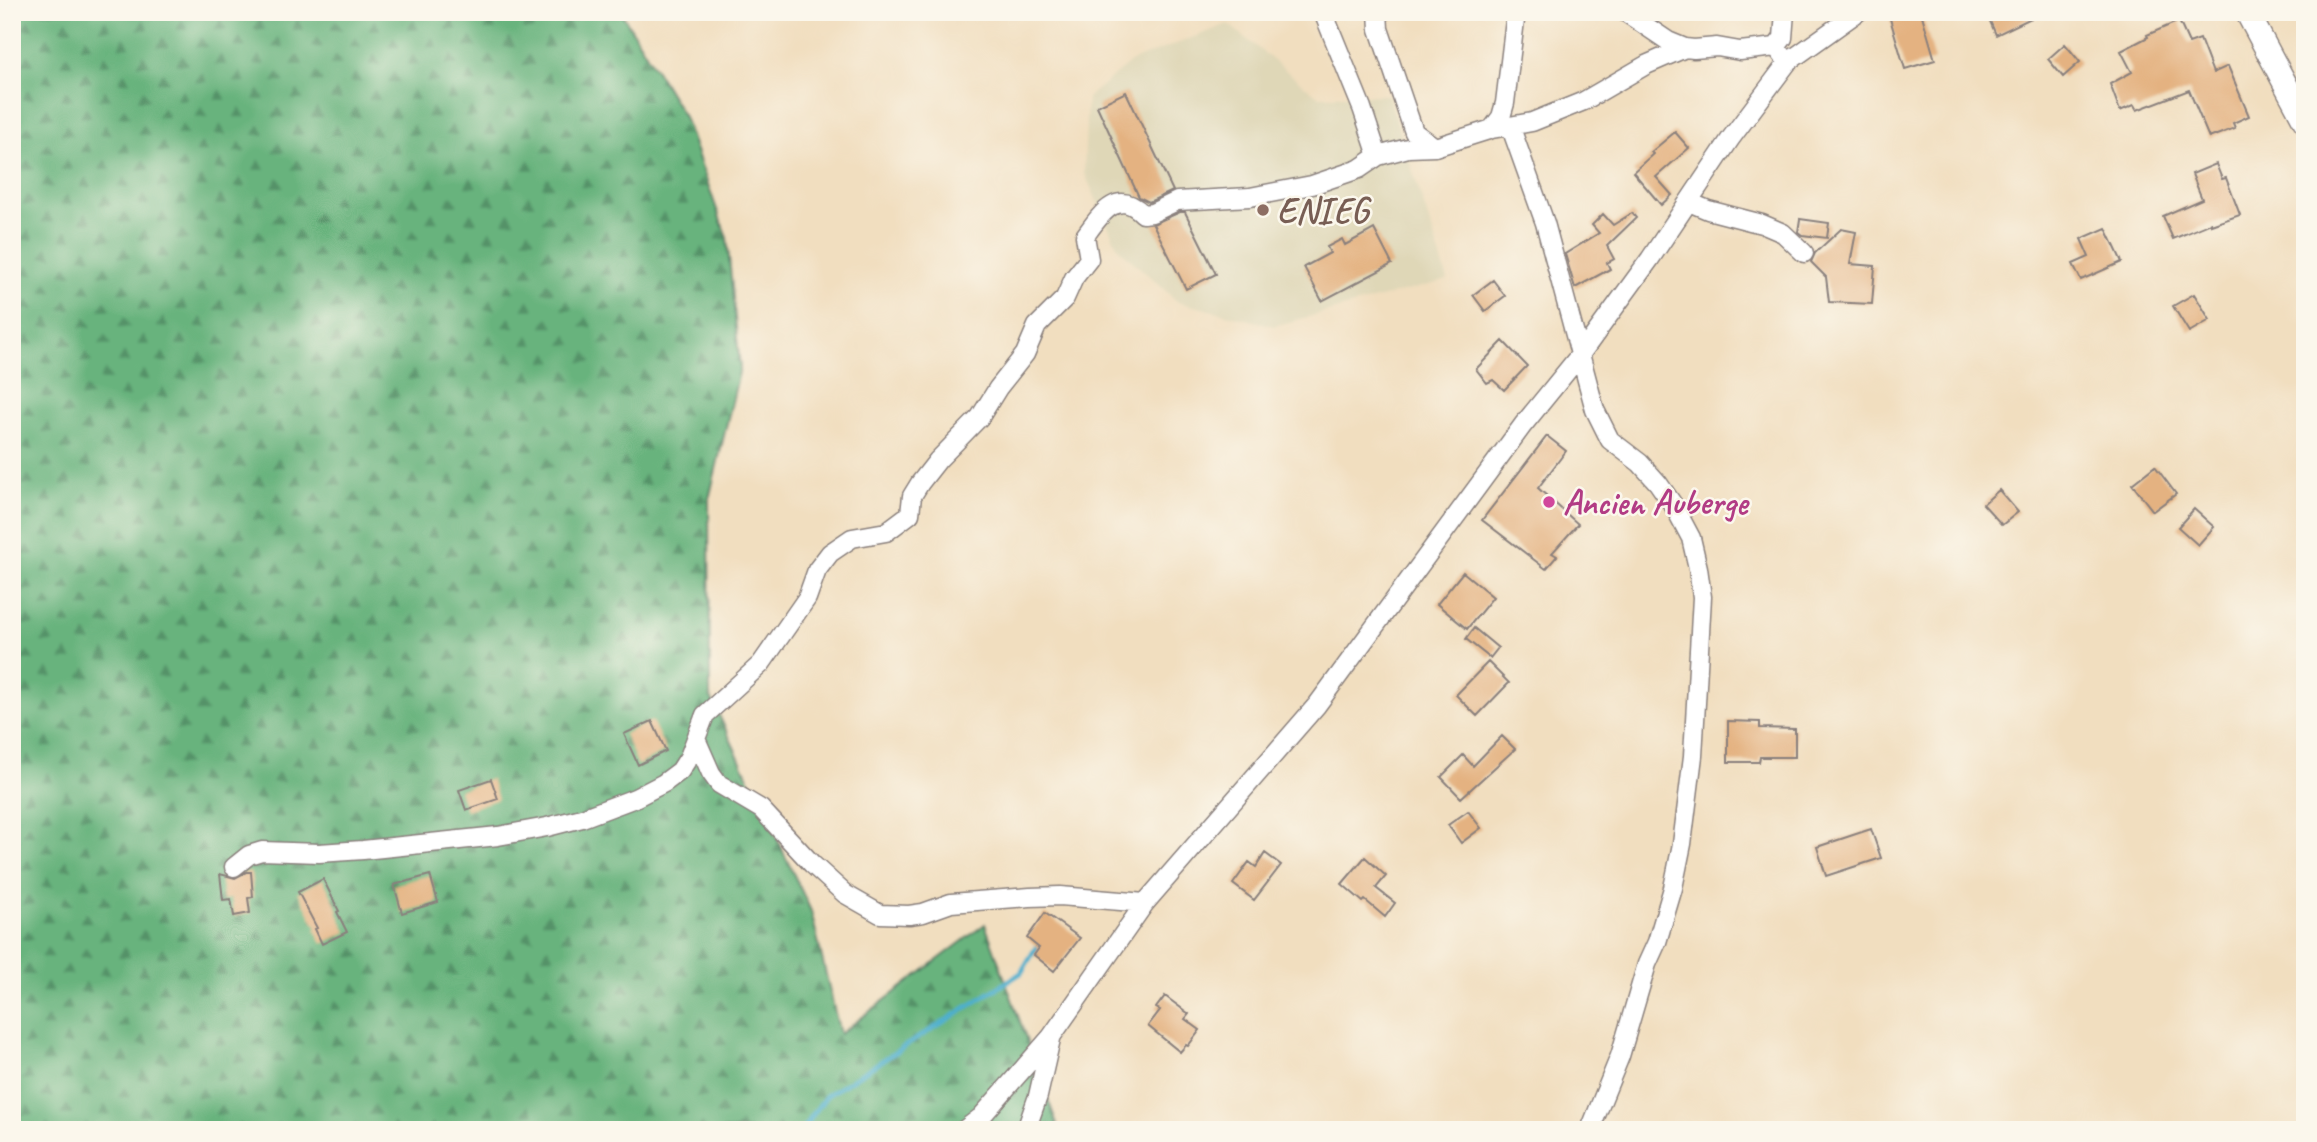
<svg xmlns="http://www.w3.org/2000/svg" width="2317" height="1142" viewBox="0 0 2317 1142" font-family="Caveat,sans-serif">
  <defs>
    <pattern id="forest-firs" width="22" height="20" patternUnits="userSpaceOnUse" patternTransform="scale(1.75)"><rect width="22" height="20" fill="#67b37d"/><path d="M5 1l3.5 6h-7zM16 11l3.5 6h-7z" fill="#549168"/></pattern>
  </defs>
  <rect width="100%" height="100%" fill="#fbf7ec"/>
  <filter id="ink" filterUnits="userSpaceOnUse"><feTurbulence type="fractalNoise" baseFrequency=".0143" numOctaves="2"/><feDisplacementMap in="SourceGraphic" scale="14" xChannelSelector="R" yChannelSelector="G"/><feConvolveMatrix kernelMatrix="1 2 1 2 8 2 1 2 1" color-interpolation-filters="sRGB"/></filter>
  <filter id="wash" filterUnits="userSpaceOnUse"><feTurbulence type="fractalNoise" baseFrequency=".00686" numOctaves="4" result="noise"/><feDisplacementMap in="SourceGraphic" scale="28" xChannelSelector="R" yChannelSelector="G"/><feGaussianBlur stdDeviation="1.57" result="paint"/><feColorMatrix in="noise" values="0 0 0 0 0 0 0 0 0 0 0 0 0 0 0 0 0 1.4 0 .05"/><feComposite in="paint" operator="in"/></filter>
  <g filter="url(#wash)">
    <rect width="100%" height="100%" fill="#f1debf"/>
    <path fill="#dfd7b7" d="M1228,24L1318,96L1388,95L1448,280L1274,326L1178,302L1118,248L1084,172L1087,98L1132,61Z"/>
    <path fill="url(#forest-firs)" stroke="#446a5c" stroke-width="2" d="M12,12H621L684,117L727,238L740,368L709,499L710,696L811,911L840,1034L985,924L1059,1130H12Z"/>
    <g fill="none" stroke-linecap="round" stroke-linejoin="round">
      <path stroke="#4eafcd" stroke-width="5" d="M802,1130L826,1096L1021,973L1037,946"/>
    </g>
    <g id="blocks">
      <path fill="#e4b281" d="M1888,12H1921L1935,60L1905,69Z
        M1986,12H2044L1996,35Z
        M2179,21L2189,43L2200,39L2213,73L2228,66L2249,116L2233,123L2235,128L2209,138L2189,90L2137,110L2134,105L2120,111L2110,84L2132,72L2121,51L2148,37L2147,35Z
        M2065,44L2080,62L2063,77L2048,59Z
        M1126,92L1173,191L1149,202L1139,197L1097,106Z
        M1675,132L1689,148L1656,177L1672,195L1661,205L1633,172L1653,154L1651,152Z
        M2216,164L2222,179L2226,178L2240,215L2211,225V223L2173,239L2163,216L2202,199L2192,174Z
        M1180,212H1185L1216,274L1186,289L1153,224Z
        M1632,213L1636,218L1607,246L1614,259L1607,263L1610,269L1575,288L1565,254L1599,233L1592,225L1603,214L1613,225Z
        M1800,219L1829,223L1827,238L1802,235L1798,232Z
        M2106,228L2122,262L2081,280L2073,264L2089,257L2081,239Z
        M1374,229L1392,264L1322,301L1304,267L1330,253L1327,247L1342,239L1345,245Z
        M1841,229L1856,232L1850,264L1875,266L1872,304L1829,302L1826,277L1811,262L1815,253Z
        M1493,280L1505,296L1485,311L1473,295Z
        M2194,294L2210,320L2189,332L2173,306Z
        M1503,341L1527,366L1504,390L1493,380L1487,383L1476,369Z
        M1547,436L1566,451L1538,488L1578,524L1552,553L1557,556L1546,569L1482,520Z
        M2155,466L2176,494L2153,511L2132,484Z
        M1999,490L2018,512L2002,525L1983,504Z
        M2194,509L2214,527L2198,545L2178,527Z
        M1463,572L1493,597L1467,629L1437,604Z
        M1474,628L1498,648L1490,658L1466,639Z
        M1488,662L1509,683L1477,716L1456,695Z
        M652,721L666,751L638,765L624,734Z
        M1728,721L1760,722V728L1795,729V757H1760L1759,762H1728Z
        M1502,736L1515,749L1461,798L1441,777L1463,755L1473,766Z
        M491,779L498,799L466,810L459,790Z
        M1468,811L1481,828L1461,843L1448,825Z
        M1871,829L1881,858L1826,876L1817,847Z
        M1265,853L1281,865L1254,900L1233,884L1249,862L1256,867Z
        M1365,857L1386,876L1376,888L1395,903L1385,917L1365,900L1363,902L1342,884Z
        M246,872H251L253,897L248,898L250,913L234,916L231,899L223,900L220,874L235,878Z
        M430,875L438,902L402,913L394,885Z
        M323,879L339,911L337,912L347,932L322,944L315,929L317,928L298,892Z
        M1045,913L1080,938L1054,971L1034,955L1039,948L1027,938Z
        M1165,996L1189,1014L1185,1019L1200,1030L1188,1046L1186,1045L1180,1052L1148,1026L1160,1010L1156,1008Z"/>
    </g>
  </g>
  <g filter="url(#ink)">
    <use href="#blocks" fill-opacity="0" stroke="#8a807d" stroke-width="2"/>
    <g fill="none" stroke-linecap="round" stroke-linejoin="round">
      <g stroke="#8a807d" stroke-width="21">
        <path id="minor" d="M1323,12L1362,108L1378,156
          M1378,12L1379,29L1414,132L1435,147
          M1625,12L1668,41L1685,48
          M1783,56L1776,47L1783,38L1785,12
          M1511,128L1545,223L1595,410L1610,440L1640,463L1658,483L1674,506L1691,538L1698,568L1702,597L1693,756L1682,844L1673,888L1657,942L1647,964L1620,1056L1590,1130
          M1492,129L1501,117L1505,103L1516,12
          M1689,202L1708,210L1762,224L1783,233L1804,253
          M696,739L711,773L719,784L761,809L812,864L845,894L880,914L909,915L923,913L951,903L1030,897L1060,896L1145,903
          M234,867L249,855L262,851L319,853L363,850L498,836L547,827L582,818L635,798L664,783L680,771L689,757L705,715L761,664L807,598L817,570L830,553L852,538L886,532L910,514L912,496L920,483L938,460L980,417L998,388L1025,354L1037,326L1065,298L1074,278L1089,259L1085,236C1101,214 1117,188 1143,214L1152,213L1177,201L1250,197L1312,185L1359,169L1378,156L1408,148L1435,147L1492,129L1532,122L1584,101L1646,65L1685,48L1694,49L1717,47L1740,51L1776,47
          M964,1130L981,1117L1051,1037L1145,903L1317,705L1523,425L1580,355L1650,259L1731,138L1788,62L1858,12
          M1026,1130L1038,1096L1051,1039"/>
      </g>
      <g stroke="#8a807d" stroke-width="26">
        <path id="major" d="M2247,12L2305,121"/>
      </g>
      <use href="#minor" stroke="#fff" stroke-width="18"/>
      <use href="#major" stroke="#fff" stroke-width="23"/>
    </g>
  </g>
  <circle fill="#8d6e63" stroke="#fbf7ec" stroke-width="2.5" cx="1263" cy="210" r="7"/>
  <circle fill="#d1479c" stroke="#fbf7ec" stroke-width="2.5" cx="1549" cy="502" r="7"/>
  <g text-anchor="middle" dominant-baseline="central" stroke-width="5" stroke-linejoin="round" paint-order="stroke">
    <g font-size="35" font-weight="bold" fill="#785e54" stroke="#fbf7ec" text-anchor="start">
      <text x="1277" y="210">ENIEG</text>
    </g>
    <g font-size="35" font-weight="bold" fill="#b23c85" stroke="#fbf7ec" text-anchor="start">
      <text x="1563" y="502">Ancien Auberge</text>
    </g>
  </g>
  <rect width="2317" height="1142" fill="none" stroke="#fbf7ec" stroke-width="42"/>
</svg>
